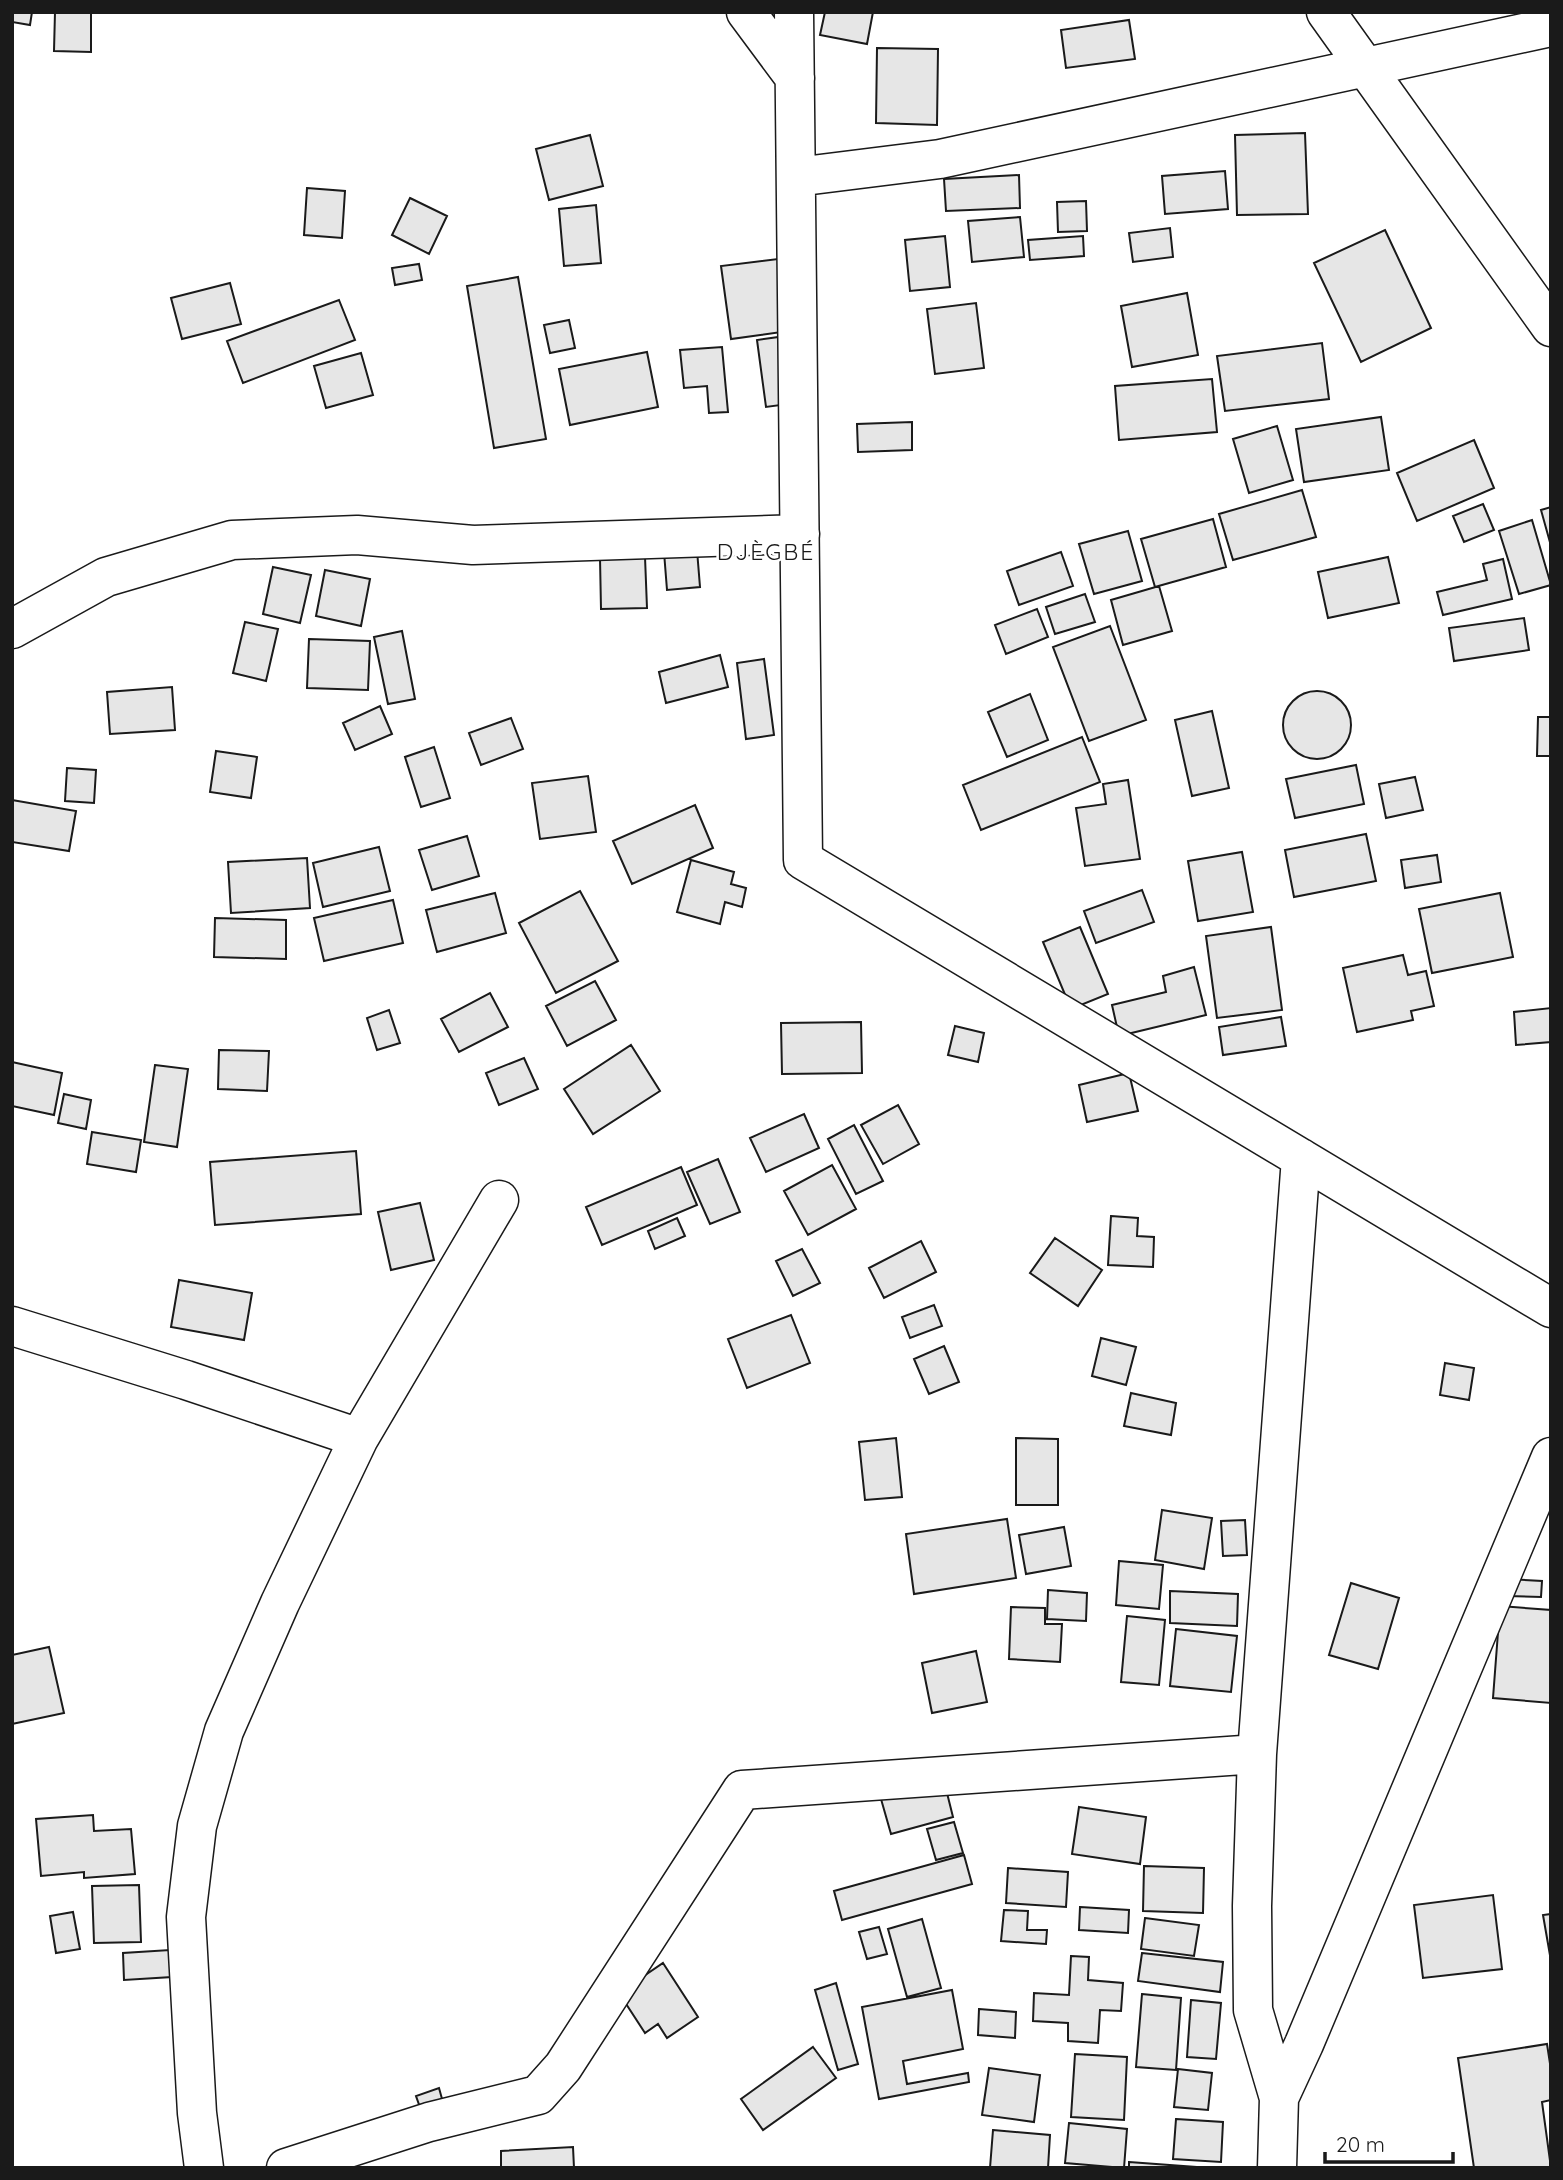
<svg xmlns="http://www.w3.org/2000/svg" width="1563" height="2180" viewBox="0 0 1563 2180" font-family="Quicksand,sans-serif">
  <rect width="100%" height="100%" fill="#fff"/>
  <path fill="#e6e6e6" stroke="#1a1a1a" stroke-width="2" d="M12,12H32L30,25L12,22Z
    M55,12H91V52L54,51Z
    M825,12H873L867,44L820,35Z
    M1129,20L1135,59L1066,68L1061,30Z
    M877,48L938,49L937,125L876,123Z
    M1305,133L1308,214L1237,215L1235,135Z
    M590,135L603,186L549,200L536,149Z
    M1225,171L1228,209L1165,214L1162,176Z
    M1019,175L1020,208L946,211L944,179Z
    M307,188L345,191L342,238L304,235Z
    M410,198L447,216L429,254L392,235Z
    M1086,201L1087,231L1058,232L1057,202Z
    M596,205L601,263L564,266L559,209Z
    M1020,217L1024,257L972,262L968,221Z
    M1170,228L1173,257L1133,262L1129,233Z
    M1385,230L1431,328L1361,362L1314,263Z
    M945,236L950,287L910,291L905,240Z
    M1083,236L1084,256L1030,260L1028,240Z
    M786,258L796,330L731,339L721,266Z
    M419,264L422,280L395,285L392,268Z
    M518,277L546,439L494,448L467,286Z
    M230,283L241,324L182,339L171,298Z
    M1187,293L1198,355L1132,367L1121,306Z
    M339,300L355,340L243,383L227,341Z
    M976,303L984,368L935,374L927,309Z
    M569,320L575,348L550,353L544,325Z
    M786,336L796,403L766,407L757,340Z
    M1322,343L1329,399L1225,411L1217,356Z
    M722,347L728,412L709,413L707,386L684,388L680,350Z
    M647,352L658,407L570,425L559,369Z
    M361,353L373,395L326,408L314,366Z
    M1212,379L1217,432L1119,440L1115,386Z
    M1381,417L1389,470L1304,482L1296,429Z
    M912,422V450L858,452L857,424Z
    M1277,426L1293,480L1249,493L1233,439Z
    M1474,440L1494,488L1417,521L1397,473Z
    M1302,490L1316,537L1233,560L1219,514Z
    M1483,504L1494,530L1464,542L1453,516Z
    M1551,507V546L1541,510Z
    M1213,519L1226,567L1155,587L1141,539Z
    M1532,520L1551,585L1519,594L1499,531Z
    M1128,531L1142,581L1094,594L1079,544Z
    M697,550L700,587L667,590L664,552Z
    M1061,552L1073,586L1019,605L1007,571Z
    M645,557L647,608L601,609L600,558Z
    M1388,557L1399,603L1328,618L1318,572Z
    M1503,559L1512,599L1443,615L1437,592L1487,580L1483,564Z
    M273,567L311,575L300,623L263,614Z
    M325,570L370,579L361,626L316,616Z
    M1159,586L1172,631L1123,645L1111,600Z
    M1085,594L1095,622L1055,634L1046,607Z
    M1037,609L1048,637L1006,654L995,625Z
    M1524,618L1529,650L1454,661L1449,628Z
    M245,622L278,629L266,681L233,673Z
    M1110,626L1146,720L1089,741L1053,647Z
    M402,631L415,699L388,704L374,637Z
    M309,639L370,641L368,690L307,688Z
    M720,655L728,687L666,703L659,672Z
    M764,659L774,735L746,739L737,663Z
    M172,687L175,730L110,734L107,692Z
    M1283 725a34 34 0 1 1 68 0a34 34 0 1 1-68 0Z
    M1030,694L1048,740L1007,757L988,712Z
    M380,706L392,734L355,750L343,723Z
    M1212,711L1229,788L1192,796L1175,720Z
    M1538,717H1551V756H1537Z
    M511,718L523,749L481,765L469,733Z
    M1082,737L1100,782L981,830L963,785Z
    M434,747L450,798L421,807L405,757Z
    M216,751L257,757L251,798L210,792Z
    M1356,765L1364,804L1295,818L1286,779Z
    M67,768L96,770L94,803L65,801Z
    M588,776L596,832L540,839L532,783Z
    M1415,777L1423,810L1386,818L1379,784Z
    M1128,780L1140,859L1085,866L1076,808L1106,804L1103,784Z
    M12,800L76,811L69,851L12,842Z
    M695,805L713,848L632,884L613,841Z
    M1366,834L1376,881L1294,897L1285,850Z
    M467,836L479,876L432,890L419,850Z
    M379,847L390,891L323,907L313,863Z
    M1242,852L1253,912L1198,921L1188,861Z
    M1437,855L1441,882L1405,888L1401,860Z
    M307,858L310,908L231,913L228,862Z
    M691,860L734,872L731,884L746,888L742,907L725,902L720,924L677,912Z
    M1142,890L1154,922L1096,943L1084,911Z
    M580,891L618,961L556,993L519,923Z
    M495,893L506,933L437,952L426,910Z
    M1500,893L1513,957L1432,973L1419,909Z
    M393,900L403,943L324,961L314,918Z
    M215,918L286,920V959L214,957Z
    M1080,927L1108,994L1071,1009L1043,942Z
    M1271,927L1282,1010L1217,1018L1206,936Z
    M1403,955L1408,975L1426,971L1434,1006L1411,1011L1413,1020L1357,1032L1343,968Z
    M1194,967L1206,1015L1119,1036L1112,1005L1166,992L1163,976Z
    M595,981L616,1020L567,1046L546,1006Z
    M490,993L508,1027L459,1052L441,1019Z
    M1551,1008V1042L1516,1045L1514,1012Z
    M389,1010L400,1043L377,1050L367,1018Z
    M1281,1017L1286,1046L1223,1055L1219,1027Z
    M861,1022L862,1073L782,1074L781,1023Z
    M955,1026L984,1033L978,1062L948,1055Z
    M631,1045L660,1091L593,1134L564,1089Z
    M219,1050L269,1051L267,1091L218,1089Z
    M524,1058L538,1089L499,1105L486,1073Z
    M12,1062L62,1073L54,1115L12,1106Z
    M155,1065L188,1069L177,1147L144,1142Z
    M1129,1073L1138,1111L1087,1122L1079,1085Z
    M64,1094L91,1100L86,1129L58,1123Z
    M898,1105L919,1144L883,1164L861,1125Z
    M804,1114L819,1148L766,1172L750,1138Z
    M854,1125L883,1181L856,1194L828,1139Z
    M92,1132L141,1140L136,1172L87,1164Z
    M356,1151L361,1214L215,1225L210,1162Z
    M718,1159L740,1212L710,1224L687,1172Z
    M832,1165L856,1209L808,1235L784,1191Z
    M681,1167L697,1205L602,1245L586,1207Z
    M420,1203L434,1260L391,1270L378,1212Z
    M1111,1216L1138,1218L1137,1236L1154,1237L1153,1267L1108,1265Z
    M677,1218L685,1236L655,1249L648,1231Z
    M1055,1238L1102,1270L1078,1306L1030,1273Z
    M921,1241L936,1272L884,1298L869,1268Z
    M802,1249L820,1283L793,1296L776,1261Z
    M179,1280L252,1293L244,1340L171,1327Z
    M934,1305L942,1326L910,1338L902,1317Z
    M791,1315L810,1363L747,1388L728,1339Z
    M1101,1338L1136,1347L1126,1385L1092,1376Z
    M944,1346L959,1382L929,1394L914,1359Z
    M1445,1363L1474,1368L1469,1400L1440,1395Z
    M1131,1393L1176,1403L1171,1435L1124,1426Z
    M896,1438L902,1497L865,1500L859,1442Z
    M1016,1438L1058,1439V1505H1016Z
    M1162,1510L1212,1518L1204,1569L1155,1560Z
    M1007,1519L1016,1578L914,1594L906,1534Z
    M1245,1520L1247,1555L1223,1556L1221,1521Z
    M1064,1527L1071,1566L1026,1574L1019,1535Z
    M1119,1561L1163,1565L1159,1609L1116,1605Z
    M1508,1579L1542,1581L1541,1597L1507,1596Z
    M1351,1583L1399,1598L1378,1669L1329,1655Z
    M1048,1590L1087,1593L1086,1621L1047,1619Z
    M1170,1591L1238,1594L1237,1626L1170,1623Z
    M1500,1606L1551,1610V1703L1493,1698Z
    M1011,1607L1045,1608V1624H1062L1060,1662L1009,1659Z
    M1127,1616L1165,1620L1159,1685L1121,1682Z
    M1176,1629L1237,1636L1231,1692L1170,1686Z
    M49,1647L64,1713L12,1724V1655Z
    M976,1651L987,1702L932,1713L922,1663Z
    M944,1781L953,1817L891,1834L881,1799Z
    M1079,1807L1146,1817L1140,1864L1072,1854Z
    M93,1815L94,1831L131,1829L135,1874L84,1878V1872L41,1876L36,1819Z
    M954,1822L963,1853L936,1860L927,1829Z
    M964,1855L972,1884L842,1920L834,1891Z
    M1144,1866L1204,1868L1203,1913L1143,1911Z
    M1008,1868L1068,1872L1066,1907L1006,1903Z
    M139,1885L141,1942L94,1943L92,1886Z
    M1493,1895L1502,1969L1423,1978L1414,1905Z
    M1080,1907L1129,1910L1128,1933L1079,1930Z
    M1004,1910L1028,1911L1027,1930H1047L1046,1944L1001,1941Z
    M73,1912L80,1949L56,1953L50,1916Z
    M1551,1914V1961L1543,1915Z
    M1145,1918L1199,1925L1194,1956L1141,1949Z
    M922,1919L941,1988L907,1997L888,1929Z
    M879,1927L887,1954L867,1959L859,1932Z
    M170,1950L172,1977L124,1980L123,1953Z
    M1142,1953L1223,1962L1220,1992L1138,1981Z
    M1071,1956L1089,1957L1088,1980L1123,1983L1121,2011L1100,2010L1098,2043L1068,2041V2023L1033,2021L1034,1993L1069,1995Z
    M663,1963L698,2017L667,2038L658,2024L645,2033L619,1993Z
    M836,1983L858,2064L838,2070L815,1990Z
    M952,1990L963,2049L903,2061L907,2084L968,2073L969,2082L879,2099L862,2007Z
    M1142,1994L1181,1998L1176,2070L1136,2067Z
    M1191,2000L1221,2003L1216,2059L1187,2057Z
    M979,2009L1016,2012L1015,2038L978,2035Z
    M1547,2044L1551,2070V2100L1542,2102L1551,2168H1474L1458,2058Z
    M813,2047L836,2078L763,2130L741,2099Z
    M1075,2054L1127,2057L1124,2120L1071,2117Z
    M989,2068L1040,2075L1034,2122L982,2115Z
    M1178,2069L1212,2073L1208,2110L1174,2107Z
    M439,2088L444,2106L422,2113L416,2096Z
    M1176,2119L1223,2122L1221,2162L1173,2159Z
    M1069,2123L1127,2129L1124,2168L1065,2163Z
    M993,2130L1050,2135L1048,2168H990Z
    M573,2147L574,2168H501V2151Z
    M1129,2162L1196,2167V2168H1129Z"/>
  <g fill="none" stroke-linecap="round" stroke-linejoin="round">
    <g stroke="#1a1a1a" stroke-width="41">
      <path id="minor" d="M746,12L795,78
        M794,12L803,860L1551,1308
        M1326,12L1551,327
        M796,177L940,159L1551,27
        M12,629L106,577L232,540L357,535L473,545L800,534
        M12,1326L186,1380L359,1438
        M1279,2098L1253,2010L1252,1906L1257,1754L1301,1158
        M204,2168L197,2113L186,1917L197,1826L224,1731L280,1603L359,1438L499,1200
        M286,2168L429,2122L538,2095L563,2067L742,1790L1257,1754
        M1277,2168L1279,2098L1304,2044L1551,1457"/>
    </g>
    <use href="#minor" stroke="#fff" stroke-width="38"/>
  </g>
  <g text-anchor="middle" dominant-baseline="central" stroke-width="5" stroke-linejoin="round" paint-order="stroke">
    <g font-size="23" letter-spacing="2" fill="#1a1a1a" stroke="#fff">
      <text x="766" y="551">DJÈGBÉ</text>
    </g>
  </g>
  <rect width="1563" height="2180" fill="none" stroke="#1a1a1a" stroke-width="28"/>
  <path d="M1325 2152v10h128v-10" fill="none" stroke="#1a1a1a" stroke-width="3.5"/>
  <text x="1336" y="2152" font-size="21" fill="#1a1a1a" stroke="#ffffff" stroke-width="5" paint-order="stroke">20 m</text>
</svg>
